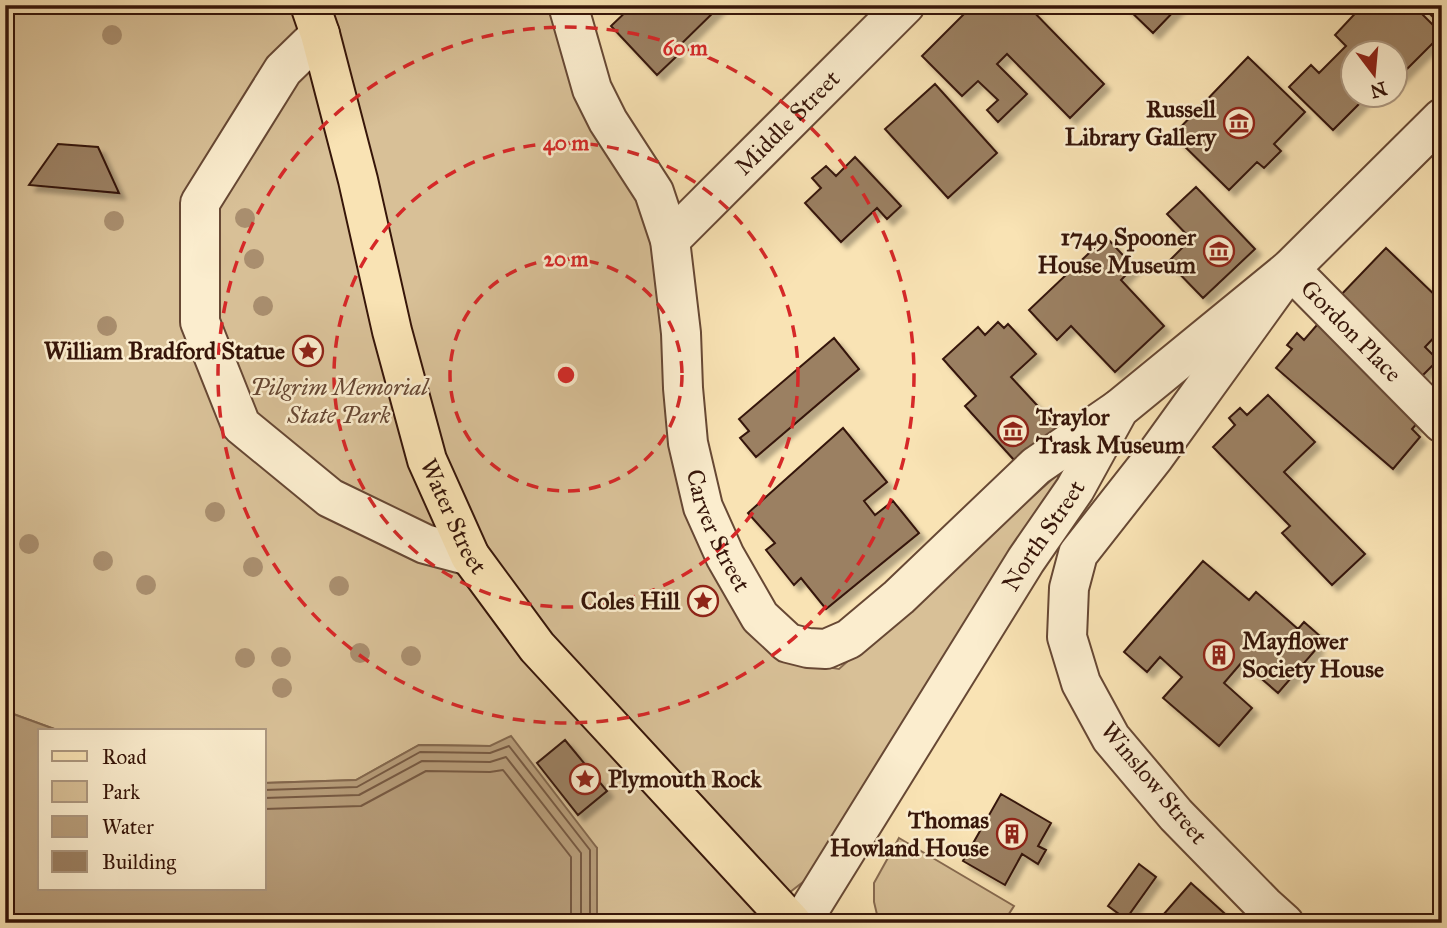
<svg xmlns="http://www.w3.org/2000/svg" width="1447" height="928" viewBox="0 0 1447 928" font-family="'IM FELL Great Primer',serif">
  <defs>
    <filter id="shadow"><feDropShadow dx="6" dy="6" stdDeviation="2" flood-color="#0004"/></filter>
  </defs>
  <rect width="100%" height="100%" fill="#f9e3b4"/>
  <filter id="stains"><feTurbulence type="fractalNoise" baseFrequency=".00286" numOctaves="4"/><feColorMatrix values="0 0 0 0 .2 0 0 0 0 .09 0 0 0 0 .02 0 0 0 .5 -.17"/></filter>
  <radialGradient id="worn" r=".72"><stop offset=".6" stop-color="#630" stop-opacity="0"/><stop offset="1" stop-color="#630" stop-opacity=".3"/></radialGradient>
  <path fill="#d8c097" stroke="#876a50" stroke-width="2" d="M5,5H549L593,133L643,207L716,556L778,659L839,669L1057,475L1064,491L834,858L750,923H597V848L490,746L419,745L356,780L264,783V730H57L5,711Z
    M899,838L1014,906L1003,923H879L874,902V883Z"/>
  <path fill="#b79d7a" stroke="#83674d" stroke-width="2" d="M5,711L57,730H40V888H264V783L356,780L419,745L490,746L511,736L597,848V923H5Z"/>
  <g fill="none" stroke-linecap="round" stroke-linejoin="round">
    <path stroke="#765942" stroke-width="2" d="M264,790L357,787L420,752L490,753L509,746L590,850V923
      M264,798L359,795L422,761L490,762L506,757L581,853V923
      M264,809L361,806L426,771L490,772L503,770L571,857V923"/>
  </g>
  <path fill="#9b8062" stroke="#361509" stroke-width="2" filter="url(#shadow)" d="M633,5H721L674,51L678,55L657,75L611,26Z
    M973,5H1027L1104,84L1070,118L1007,54L997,64L1027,94L998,122L987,110L998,100L978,81L962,96L922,56Z
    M1124,5H1180L1153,33Z
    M1363,5H1413L1442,34L1394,82V52H1352V94H1364L1366,97L1333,130L1289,87L1311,65L1319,73L1346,46L1335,35Z
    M1421,5H1442V26Z
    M1248,57L1305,112L1274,144L1281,151L1264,168L1257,162L1229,190L1173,135Z
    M935,84L997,153L948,198L885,129Z
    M58,144L98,147L119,193L29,185Z
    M855,157L901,206L887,219L877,208L841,242L805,203L821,188L812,178L826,166L836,176Z
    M1196,187L1255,249L1203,298L1168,262L1191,239L1167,214Z
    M1106,237L1134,267L1121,280L1164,326L1115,372L1071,326L1057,340L1029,310Z
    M1386,248L1442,302V329L1425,347L1438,360L1419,379L1337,299Z
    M1323,318L1419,421L1412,429L1420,437L1393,469L1276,368L1292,349L1287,345L1297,333L1304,340Z
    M998,322L1004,328L1008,324L1036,354L1011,377L1058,428L1030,453L1026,449L1014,460L965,406L976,396L943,359L978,327L985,335Z
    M834,338L859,369L756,457L740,438L749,431L739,419Z
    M1268,395L1315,442L1284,472L1365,554L1332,585L1282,533L1290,526L1213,447L1235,425L1229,418L1240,408L1247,415Z
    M843,428L887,482L864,501L875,515L893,501L919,533L826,609L801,578L794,585L766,550L775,543L748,513Z
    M1203,561L1249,600L1256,592L1298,629L1304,622L1320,636L1313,643L1318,647L1278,693L1242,662L1224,683L1252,708L1219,746L1163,698L1182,677L1160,657L1147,672L1124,652Z
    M565,740L607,791L578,815L537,763Z
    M1001,794L1051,823L1038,846L1046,850L1038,864L1022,854L1005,885L963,861Z
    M1139,864L1156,877L1126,919L1108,906Z
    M1191,883L1233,921L1231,923H1156Z"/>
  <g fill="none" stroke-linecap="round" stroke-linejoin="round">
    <g stroke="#674834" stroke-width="42">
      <g id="minor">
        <path id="s1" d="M568,5L592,89L608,121L654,192L670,240L681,333L683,388L688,443L703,507L725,556L760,617L788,643L808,648L826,649L849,639L899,597L1036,466L1119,409"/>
        <path d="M320,34L283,70L200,203V322L241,425L330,498L425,544L470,556"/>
        <path id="s2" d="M670,240L905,5"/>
        <path id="s3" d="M801,923L1026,560L1075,489L1119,409L1290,269L1442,118"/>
        <path id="s4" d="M1284,923L1264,905L1176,815L1111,738L1081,683L1067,637L1069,588L1078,554L1155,456L1290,269L1442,423"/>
      </g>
    </g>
    <g stroke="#361509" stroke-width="42">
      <g id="major">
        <path id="s5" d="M310,5L320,34L358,180L392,331L427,460L470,556L537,647L792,923"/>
      </g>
    </g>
    <use href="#minor" stroke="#fbedce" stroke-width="38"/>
    <use href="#major" stroke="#f9e3b4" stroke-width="38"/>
  </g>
  <g fill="#a98e6e">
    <circle cx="112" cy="35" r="10"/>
    <circle cx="245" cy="218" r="10"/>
    <circle cx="114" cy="221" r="10"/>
    <circle cx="254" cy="259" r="10"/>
    <circle cx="263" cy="306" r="10"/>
    <circle cx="107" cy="326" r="10"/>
    <circle cx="215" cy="512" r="10"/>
    <circle cx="29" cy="544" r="10"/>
    <circle cx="103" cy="561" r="10"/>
    <circle cx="253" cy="567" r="10"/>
    <circle cx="146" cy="585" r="10"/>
    <circle cx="339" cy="586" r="10"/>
    <circle cx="360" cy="653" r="10"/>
    <circle cx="411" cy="656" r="10"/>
    <circle cx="281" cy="657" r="10"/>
    <circle cx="245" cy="658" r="10"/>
    <circle cx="282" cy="688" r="10"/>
  </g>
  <g fill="none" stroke="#d62828" stroke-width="3.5" stroke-dasharray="12 9">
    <circle cx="566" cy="375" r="116"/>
    <circle cx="566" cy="375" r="232"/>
    <circle cx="566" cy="375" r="348"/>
  </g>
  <defs>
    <g id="museum-ring" transform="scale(1.575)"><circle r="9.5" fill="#fbedce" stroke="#8f2418" stroke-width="1.5"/><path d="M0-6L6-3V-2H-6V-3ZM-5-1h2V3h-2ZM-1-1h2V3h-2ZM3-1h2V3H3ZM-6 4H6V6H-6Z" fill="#8f2418"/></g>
    <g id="sight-ring" transform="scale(1.575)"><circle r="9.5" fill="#fbedce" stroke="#8f2418" stroke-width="1.5"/><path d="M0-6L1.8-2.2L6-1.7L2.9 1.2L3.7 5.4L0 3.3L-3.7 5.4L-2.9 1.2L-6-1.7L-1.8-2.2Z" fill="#8f2418"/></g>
    <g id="building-ring" transform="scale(1.575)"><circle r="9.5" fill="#fbedce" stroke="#8f2418" stroke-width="1.5"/><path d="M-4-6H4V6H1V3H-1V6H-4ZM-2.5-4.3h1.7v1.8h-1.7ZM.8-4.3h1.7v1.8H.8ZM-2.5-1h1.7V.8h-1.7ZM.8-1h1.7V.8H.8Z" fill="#8f2418"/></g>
  </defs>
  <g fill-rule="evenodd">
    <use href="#museum-ring" x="1239" y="123"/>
    <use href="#museum-ring" x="1219" y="251"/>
    <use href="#sight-ring" x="308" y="351"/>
    <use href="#museum-ring" x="1013" y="431"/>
    <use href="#sight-ring" x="703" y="601"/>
    <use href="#building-ring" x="1219" y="655"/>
    <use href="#sight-ring" x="585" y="779"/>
    <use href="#building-ring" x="1012" y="834"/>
  </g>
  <g text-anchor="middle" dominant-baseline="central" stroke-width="5" stroke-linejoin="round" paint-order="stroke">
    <g font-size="24" font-weight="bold" fill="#361509" stroke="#fbedce" text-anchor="end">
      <text x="1216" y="109">Russell<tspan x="1216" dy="28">Library Gallery</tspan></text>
      <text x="1196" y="237">1749 Spooner<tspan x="1196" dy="28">House Museum</tspan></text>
      <text x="285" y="351">William Bradford Statue</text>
      <text x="1036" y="417" text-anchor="start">Traylor<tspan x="1036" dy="28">Trask Museum</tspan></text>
      <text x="680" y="601">Coles Hill</text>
      <text x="1242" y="641" text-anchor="start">Mayflower<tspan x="1242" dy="28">Society House</tspan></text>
      <text x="608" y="779" text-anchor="start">Plymouth Rock</text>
      <text x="989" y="820">Thomas<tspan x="989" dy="28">Howland House</tspan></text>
    </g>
    <g font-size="24" fill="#361509" stroke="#fbedce">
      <text stroke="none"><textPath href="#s2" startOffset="166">Middle Street</textPath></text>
      <text stroke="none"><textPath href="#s4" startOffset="891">Gordon Place</textPath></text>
      <text stroke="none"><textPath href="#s5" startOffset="532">Water Street</textPath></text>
      <text stroke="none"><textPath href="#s1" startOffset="555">Carver Street</textPath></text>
      <text stroke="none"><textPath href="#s3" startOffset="457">North Street</textPath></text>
      <text transform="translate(1154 783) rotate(50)">Winslow Street</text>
    </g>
    <g font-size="24" font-style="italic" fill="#674834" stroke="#fbedce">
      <text x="339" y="387">Pilgrim Memorial<tspan x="339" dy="28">State Park</tspan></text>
    </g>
  </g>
  <circle cx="566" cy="375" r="10" fill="#d62828" stroke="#fbedce" stroke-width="3.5"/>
  <g font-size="21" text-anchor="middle" font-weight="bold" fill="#d62828" stroke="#fbedce" stroke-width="5" stroke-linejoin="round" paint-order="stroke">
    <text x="685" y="55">60 m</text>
    <text x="566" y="150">40 m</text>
    <text x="566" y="266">20 m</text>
  </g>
  <rect width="1447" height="928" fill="none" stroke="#f9e3b4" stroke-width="28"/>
  <rect x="7" y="7" width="1433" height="914" fill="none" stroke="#361509" stroke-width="3.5"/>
  <rect x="14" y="14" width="1419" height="900" fill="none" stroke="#361509" stroke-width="2"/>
  <rect x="38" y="729" width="228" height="161" fill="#fbedce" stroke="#ac977f" stroke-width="2"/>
  <rect x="52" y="751" width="35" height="10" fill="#f9e3b4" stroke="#ac977f" stroke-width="2"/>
  <text x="102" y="764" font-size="21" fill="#361509">Road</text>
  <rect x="52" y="781" width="35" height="21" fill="#d8c097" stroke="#ac977f" stroke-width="2"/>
  <text x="102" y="799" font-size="21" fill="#361509">Park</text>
  <rect x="52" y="816" width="35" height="21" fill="#b79d7a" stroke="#ac977f" stroke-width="2"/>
  <text x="102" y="834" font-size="21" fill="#361509">Water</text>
  <rect x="52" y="851" width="35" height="21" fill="#9b8062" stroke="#ac977f" stroke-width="2"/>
  <text x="102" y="869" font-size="21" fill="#361509">Building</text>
  <g transform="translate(1374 74) rotate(164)"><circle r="33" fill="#fbedce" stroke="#ac977f" stroke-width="2"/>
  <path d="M0-5L12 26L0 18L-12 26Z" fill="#8f2418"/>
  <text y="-10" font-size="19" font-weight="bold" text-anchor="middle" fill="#361509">N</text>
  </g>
  <rect width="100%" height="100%" filter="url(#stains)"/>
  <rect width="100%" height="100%" fill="url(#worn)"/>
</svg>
